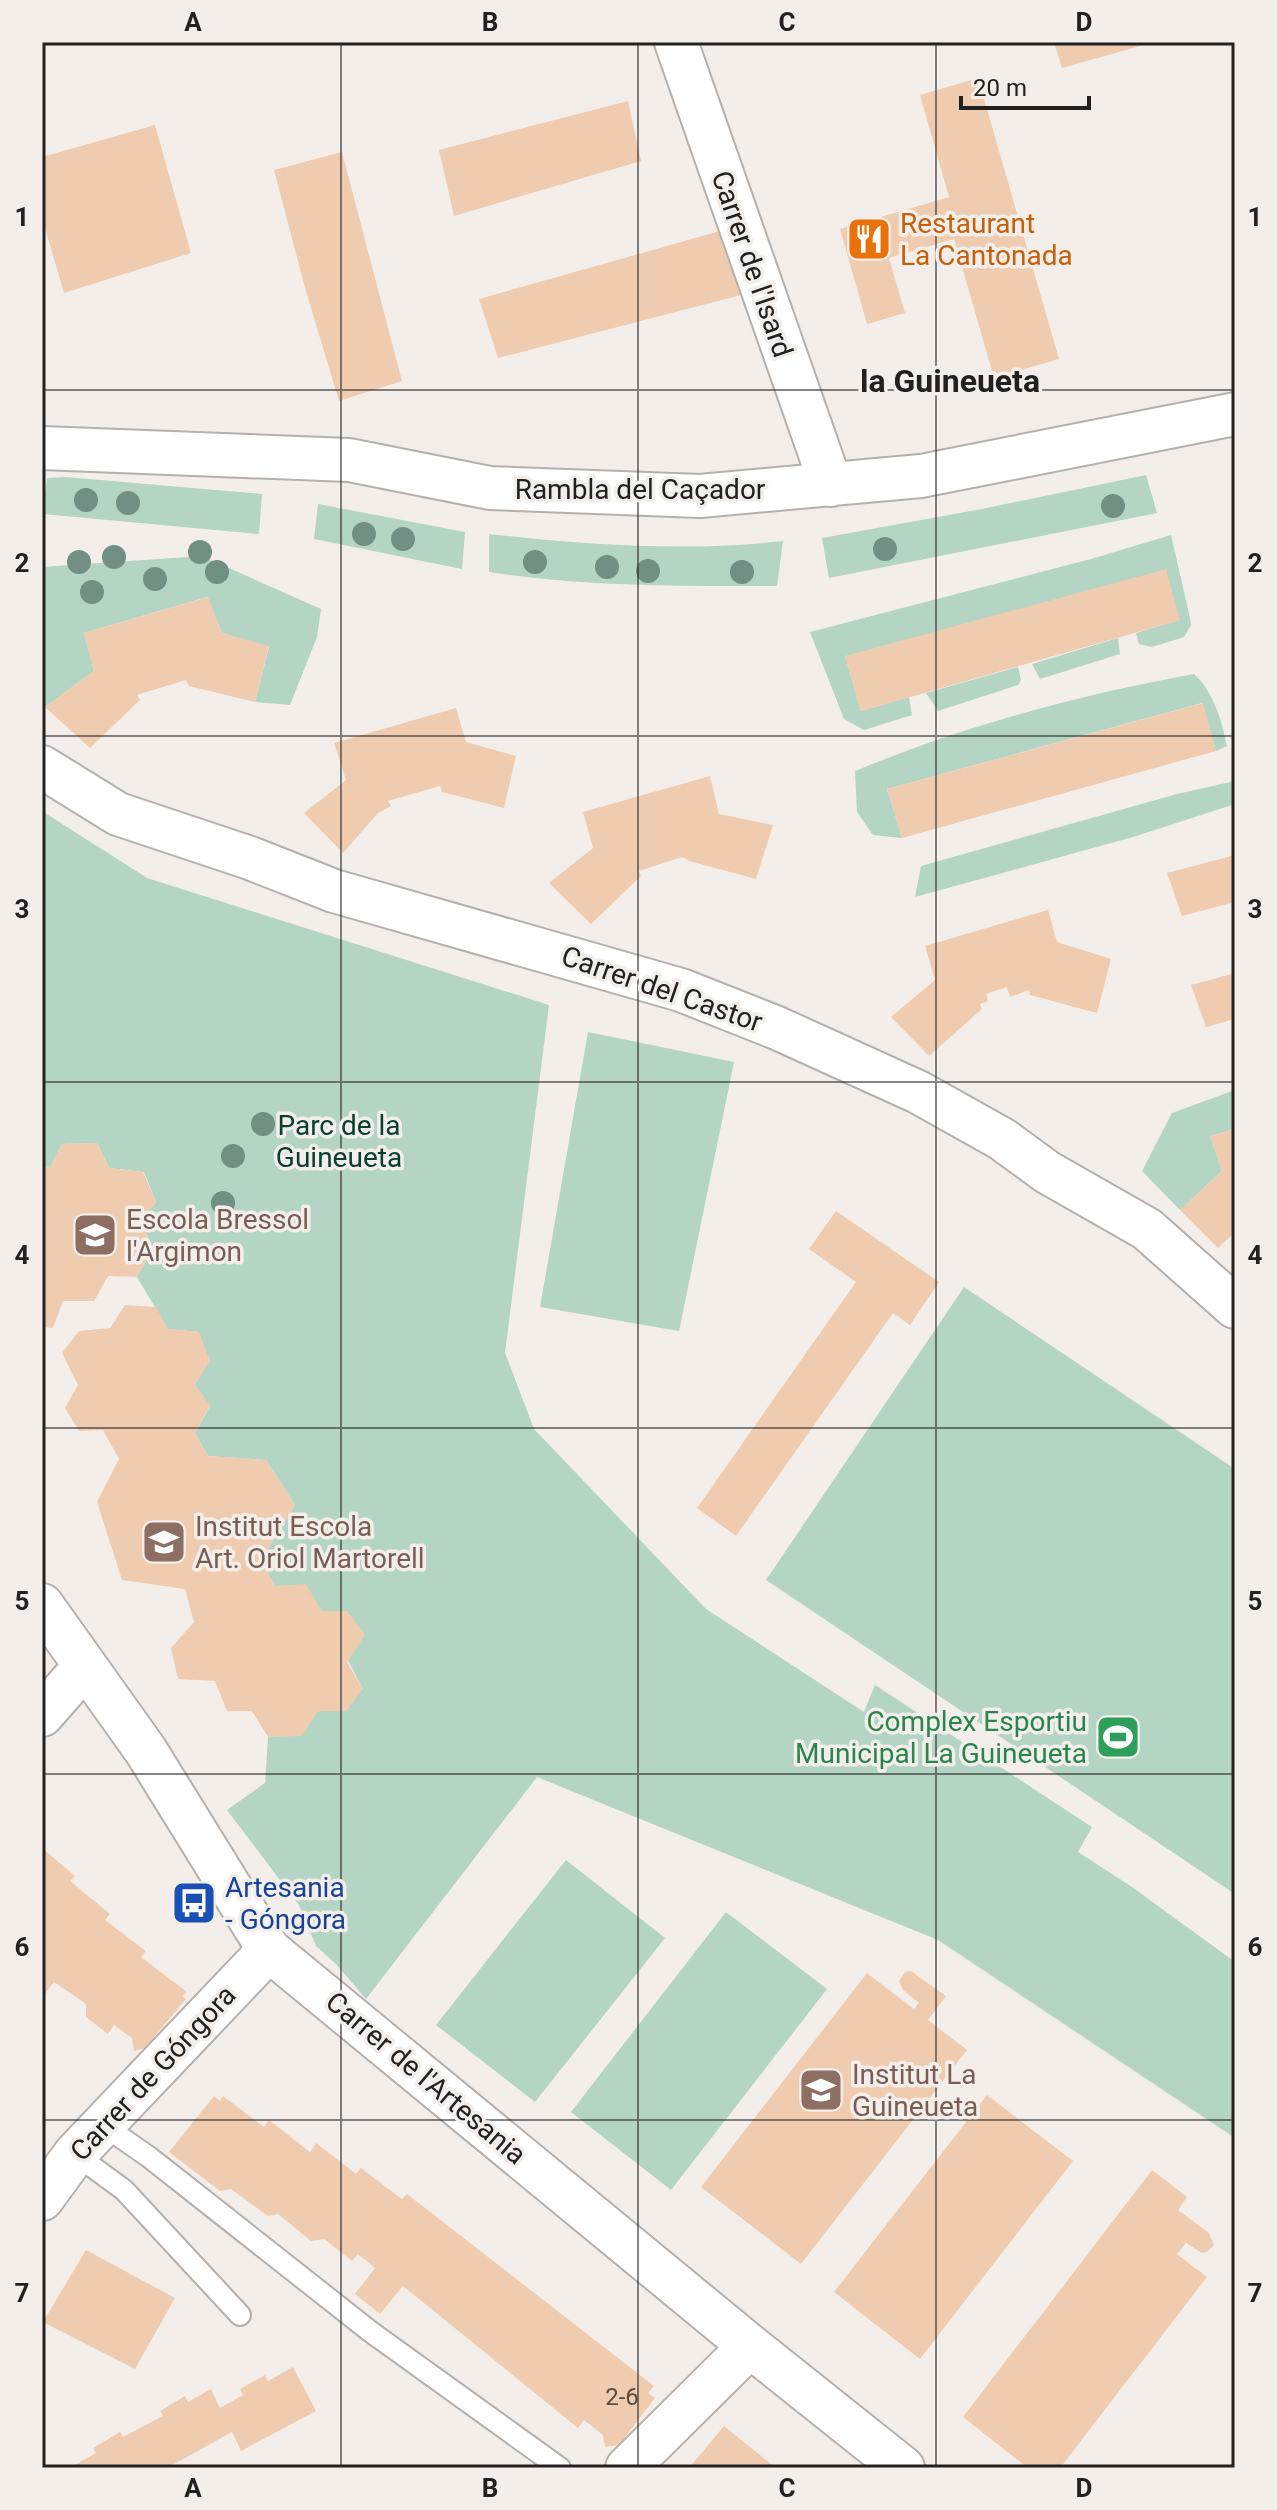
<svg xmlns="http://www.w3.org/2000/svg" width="1277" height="2510" viewBox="0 0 1277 2510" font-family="Roboto,sans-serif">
  <rect width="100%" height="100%" fill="#f3eeea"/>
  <path fill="#b4d4c4" d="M1146,475L1157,513L829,578L822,538L982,509Z
    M66,477L262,494L259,534L43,514L47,478Z
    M318,504L465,532L462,569L314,539Z
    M489,534C588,545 685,552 783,541L777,586C680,586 584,587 489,572Z
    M1171,535L1190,618L1191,625L1184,637L1152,647L1139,644L1136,633L1179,620L845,656L861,711L909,697L912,715L864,730L844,719L810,632L1091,559Z
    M202,556L321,609L317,637L290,705L255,702L269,647L222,633L207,597L84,633L94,671L45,707L42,704V567Z
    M1118,638L1120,654L1040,679L1032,664Z
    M1018,667L1021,680L1018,685L938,711L926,693Z
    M1194,674C1213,691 1222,721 1227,746L1216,751L1202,703L887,789L902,838L873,835L857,812L855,771C964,726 1078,695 1194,674Z
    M1235,781V804L1133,837L915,897L921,866L1177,794Z
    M42,811L147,878L549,1005L505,1353L534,1429L706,1609L864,1712L875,1685L1092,1827L1078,1852L1132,1887L1235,1962V2138L938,1940L537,1777L366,1999L336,1964L316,1946L299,1905L227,1810L265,1783L268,1737L363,1689L322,1611L275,1586L261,1560L295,1505L266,1460L208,1456L195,1433L210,1406L195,1385L199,1332L168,1329L137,1277L153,1249L141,1221L156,1202L144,1172L109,1168L97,1143L62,1144L51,1166L42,1168Z
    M588,1032L734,1062L679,1331L540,1307Z
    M1235,1090V1129L1210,1136L1222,1171L1180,1210L1142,1171L1172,1113Z
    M964,1287L1235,1469V1894L766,1580Z
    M566,1860L665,1938L535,2102L436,2025Z
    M726,1912L827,1989L671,2190L571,2112Z"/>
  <path fill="#efccb0" d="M1054,42H1151V43L1062,68Z
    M978,78L1059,359L994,378L954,239L889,258L905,313L867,324L840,229L949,197L920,95Z
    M628,101L641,161L454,216L439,150Z
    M155,125L191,253L64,293L42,218V157Z
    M342,152L402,381L339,401L305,288L274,170Z
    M720,231L741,295L498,358L479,299Z
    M1166,569L1180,620L861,711L845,656Z
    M208,597L222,633L269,646L255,702L189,686L186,680L137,695L140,700L90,748L45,707L94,671L84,633Z
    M1203,703L1216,751L902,838L887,789Z
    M456,708L466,742L516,756L504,808L442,792L440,786L388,801L391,806L378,813L343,853L304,813L346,780L334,743Z
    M710,776L719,814L773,825L756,879L689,861L682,857L639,871L641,876L591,924L549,883L593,848L583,812Z
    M1235,855V902L1182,916L1167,873Z
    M1048,910L1057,942L1111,959L1097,1013L1030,995L1029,990L1010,997L1007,987L986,994L988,1001L980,1004L982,1009L929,1056L891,1017L935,980L925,946Z
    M1235,973V1019L1206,1027L1191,985Z
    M1235,1129V1232L1218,1248L1180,1210L1222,1171L1210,1136Z
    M97,1143L109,1168L143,1172L156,1202L141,1221L153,1249L137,1277L108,1276L94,1301H63L53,1328L42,1327V1168L51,1166L62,1144Z
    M836,1211L939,1282L910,1325L893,1313L736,1536L697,1508L856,1282L809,1249Z
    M125,1305L156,1307L168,1329L199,1332L210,1361L195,1385L210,1405L195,1433L208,1456L266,1460L295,1505L261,1560L275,1586L306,1584L322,1611H347L365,1635L347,1662L363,1689L346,1711H318L302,1736L268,1737L252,1711H227L215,1681L178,1679L171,1648L194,1622L185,1589L122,1580L97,1502L119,1459L103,1430L79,1431L65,1408L78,1385L62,1353L79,1331L110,1328Z
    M42,1848L75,1876L70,1881L110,1914L105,1920L146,1951L141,1957L187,1992L182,1996L186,1999L145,2048L134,2051L132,2038L114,2025L108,2034L86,2017V2004L54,1982L42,1998Z
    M911,1971L946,1996L928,2020L967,2050L801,2264L701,2187L867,1973L914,2009L919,2003L903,1990L899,1981L905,1972Z
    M987,2095L1073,2161L920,2359L834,2292Z
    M214,2096L220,2101L223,2096L264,2127L269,2120L310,2152L316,2143L356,2174L361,2168L402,2199L407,2194L654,2386L648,2393L655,2398L619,2445L605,2447L603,2435L584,2420L578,2428L403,2286L380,2314L355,2294L375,2268L358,2254L352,2261L324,2239L311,2241L278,2214L268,2216L231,2189L220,2191L169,2152Z
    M1152,2170L1187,2197L1178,2210L1209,2233L1214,2245L1207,2252L1202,2253L1186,2243L1177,2254L1207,2277L1060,2468H1028L963,2417Z
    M86,2250L175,2298L135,2369L43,2322Z
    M293,2367L316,2411L241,2451L232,2432L167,2468L73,2466L96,2453L93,2448L120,2432L123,2437L163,2416L160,2411L185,2396L188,2402L211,2389L220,2408L243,2395L240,2389L265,2375L268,2381Z
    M724,2426L776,2468H689Z"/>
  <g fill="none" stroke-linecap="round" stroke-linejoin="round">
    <g stroke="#b5b0ac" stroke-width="24">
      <path id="lane" d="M103,2125L149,2157L371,2332L560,2468
        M75,2154L124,2190L240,2315"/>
    </g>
    <g stroke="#b5b0ac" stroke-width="46">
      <path id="street" d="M676,42L831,485
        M42,448L349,460L490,488L700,496L921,476L1235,414
        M42,767L118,814L250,858L334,891L681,990L777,1028L918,1092L1002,1139L1047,1172L1147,1229L1235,1307
        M42,1605L146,1751L269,1950L750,2346L903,2468
        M42,1715L85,1666
        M42,2199L75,2154L269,1950
        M627,2468L750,2346"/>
    </g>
    <use href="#lane" stroke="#fff" stroke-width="20"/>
    <use href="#street" stroke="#fff" stroke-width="42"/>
  </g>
  <g fill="#718f82">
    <circle cx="86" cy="500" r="12"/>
    <circle cx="128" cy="503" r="12"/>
    <circle cx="1113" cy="506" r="12"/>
    <circle cx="364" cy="534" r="12"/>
    <circle cx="403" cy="539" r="12"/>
    <circle cx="885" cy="549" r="12"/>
    <circle cx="200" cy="552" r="12"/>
    <circle cx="114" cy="557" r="12"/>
    <circle cx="79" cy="562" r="12"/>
    <circle cx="535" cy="562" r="12"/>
    <circle cx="607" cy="567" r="12"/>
    <circle cx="648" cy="571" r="12"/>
    <circle cx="217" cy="572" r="12"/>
    <circle cx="742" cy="572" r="12"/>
    <circle cx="155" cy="579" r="12"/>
    <circle cx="92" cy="592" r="12"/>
    <circle cx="263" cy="1124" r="12"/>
    <circle cx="233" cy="1156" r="12"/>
    <circle cx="223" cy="1203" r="12"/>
  </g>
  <path fill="none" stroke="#232120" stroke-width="2" stroke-opacity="0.55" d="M341,42V2468M638,42V2468M936,42V2468M42,390H1235M42,736H1235M42,1082H1235M42,1428H1235M42,1774H1235M42,2120H1235"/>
  <defs>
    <g id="restaurant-square" transform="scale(2.3)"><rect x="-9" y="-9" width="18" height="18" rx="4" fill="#e8710a" stroke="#f3eeea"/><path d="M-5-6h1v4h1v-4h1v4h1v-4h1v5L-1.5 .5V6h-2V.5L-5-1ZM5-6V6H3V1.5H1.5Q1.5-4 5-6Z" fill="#fff"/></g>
    <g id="school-square" transform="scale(2.3)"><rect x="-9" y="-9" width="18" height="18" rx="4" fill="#8d6e63" stroke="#f3eeea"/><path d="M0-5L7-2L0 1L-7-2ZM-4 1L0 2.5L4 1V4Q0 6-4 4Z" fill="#fff"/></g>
    <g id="stadium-square" transform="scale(2.3)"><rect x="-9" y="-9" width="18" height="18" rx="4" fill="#2e9e5b" stroke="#f3eeea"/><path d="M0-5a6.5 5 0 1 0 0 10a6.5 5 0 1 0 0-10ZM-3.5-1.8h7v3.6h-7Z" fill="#fff"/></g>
    <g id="bus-square" transform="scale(2.3)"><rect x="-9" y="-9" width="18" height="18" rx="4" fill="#1a4fb4" stroke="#f3eeea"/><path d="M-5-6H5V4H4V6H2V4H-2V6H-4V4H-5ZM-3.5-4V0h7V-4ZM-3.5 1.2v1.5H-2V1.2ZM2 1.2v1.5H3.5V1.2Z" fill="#fff"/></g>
  </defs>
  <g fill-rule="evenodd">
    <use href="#restaurant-square" x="869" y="239"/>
    <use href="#school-square" x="95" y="1235"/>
    <use href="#school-square" x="164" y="1542"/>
    <use href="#stadium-square" x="1118" y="1737"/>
    <use href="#bus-square" x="194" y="1903"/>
    <use href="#school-square" x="821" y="2090"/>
  </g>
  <g text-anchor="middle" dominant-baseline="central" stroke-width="7" stroke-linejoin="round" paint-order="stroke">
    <g font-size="24" fill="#564c44">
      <text x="622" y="2397">2-6</text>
    </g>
    <g font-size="28" fill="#c56008" stroke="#f3eeea" text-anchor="start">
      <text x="900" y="223">Restaurant<tspan x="900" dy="32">La Cantonada</tspan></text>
    </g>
    <g font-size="28" fill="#232120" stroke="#f3eeea">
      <text transform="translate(752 264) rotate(71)">Carrer de l'Isard</text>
      <text x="640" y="489">Rambla del Caçador</text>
      <text transform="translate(662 989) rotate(19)">Carrer del Castor</text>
      <text transform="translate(153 2073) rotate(-47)">Carrer de Góngora</text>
      <text transform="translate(426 2078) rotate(40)">Carrer de l'Artesania</text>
    </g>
    <g font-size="28" fill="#07412d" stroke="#f3eeea">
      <text x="339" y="1125">Parc de la<tspan x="339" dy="32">Guineueta</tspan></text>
    </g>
    <g font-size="28" fill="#785e54" stroke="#f3eeea" text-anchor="start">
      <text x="126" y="1219">Escola Bressol<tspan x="126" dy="32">l'Argimon</tspan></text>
      <text x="195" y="1526">Institut Escola<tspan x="195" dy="32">Art. Oriol Martorell</tspan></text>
      <text x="852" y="2074">Institut La<tspan x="852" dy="32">Guineueta</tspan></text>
    </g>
    <g font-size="28" fill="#27864d" stroke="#f3eeea" text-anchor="end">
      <text x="1087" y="1721">Complex Esportiu<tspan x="1087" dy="32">Municipal La Guineueta</tspan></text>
    </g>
    <g font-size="28" fill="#164399" stroke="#f3eeea" text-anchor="start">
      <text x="225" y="1887">Artesania<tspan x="225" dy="32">- Góngora</tspan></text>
    </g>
    <g font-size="32" font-weight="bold" fill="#232120" stroke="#f3eeea">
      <text x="950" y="381">la Guineueta</text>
    </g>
  </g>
  <rect width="1277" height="2510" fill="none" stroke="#f3eeea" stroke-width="88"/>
  <path d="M961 96v12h128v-12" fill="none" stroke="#232120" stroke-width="4"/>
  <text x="973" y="96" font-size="24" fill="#232120" stroke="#f3eeea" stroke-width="6" paint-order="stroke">20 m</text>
  <rect x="44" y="44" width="1189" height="2422" fill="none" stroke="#232120" stroke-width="3"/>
  <g font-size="26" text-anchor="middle" font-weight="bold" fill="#232120">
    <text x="193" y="31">A</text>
    <text x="490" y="31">B</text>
    <text x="787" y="31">C</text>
    <text x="1084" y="31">D</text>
    <text x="22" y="226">1</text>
    <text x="1255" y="226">1</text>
    <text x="22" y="572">2</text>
    <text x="1255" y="572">2</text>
    <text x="22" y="918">3</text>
    <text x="1255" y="918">3</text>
    <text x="22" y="1264">4</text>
    <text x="1255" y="1264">4</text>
    <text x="22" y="1610">5</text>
    <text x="1255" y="1610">5</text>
    <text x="22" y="1956">6</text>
    <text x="1255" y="1956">6</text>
    <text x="22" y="2302">7</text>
    <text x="1255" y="2302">7</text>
    <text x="193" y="2497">A</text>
    <text x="490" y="2497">B</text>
    <text x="787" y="2497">C</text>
    <text x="1084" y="2497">D</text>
  </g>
</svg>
